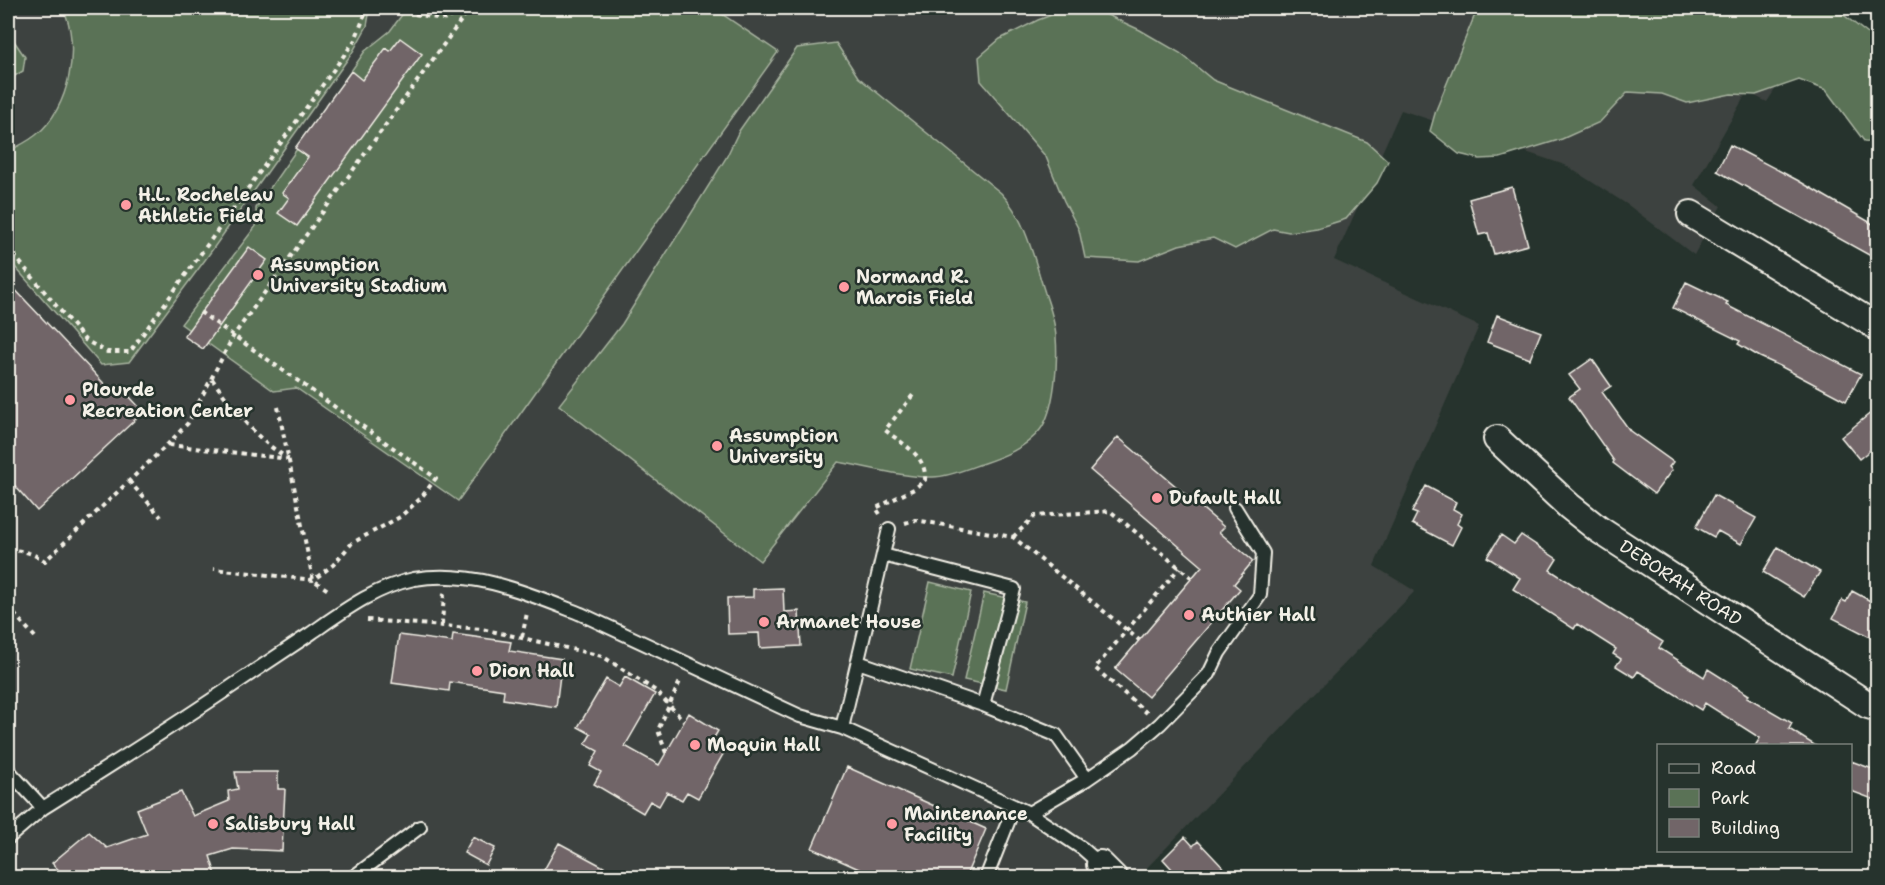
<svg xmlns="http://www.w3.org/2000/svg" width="1885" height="885" viewBox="0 0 1885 885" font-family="'Shantell Sans',sans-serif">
  <rect width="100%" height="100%" fill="#26332d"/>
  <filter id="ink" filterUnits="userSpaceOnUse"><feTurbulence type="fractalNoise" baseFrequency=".0167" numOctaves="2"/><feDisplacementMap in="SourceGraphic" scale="12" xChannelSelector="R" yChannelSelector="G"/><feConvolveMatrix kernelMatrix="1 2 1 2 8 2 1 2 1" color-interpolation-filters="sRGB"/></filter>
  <g filter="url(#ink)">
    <path fill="#3c423f" d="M8,8H1828L1767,102L1747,92L1694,185L1721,206L1694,255L1628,205L1565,165L1401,110L1334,260L1479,326L1374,566L1415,591L1137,878L8,877Z"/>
    <path fill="#5a7256" stroke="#a7b29f" stroke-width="1.5" d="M63,8L370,9L367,26L352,53L205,260L129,362L101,365L8,259V151C17,147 27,142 36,135C70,109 81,45 63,8Z
      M407,8H428L436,13L450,10L452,8H713L778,52L458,501L296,388L274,391L181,324L256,226V208L365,51L390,31Z
      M1070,8H1084L1101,12L1140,30L1180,53L1213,80L1367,142L1388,161L1377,183L1346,219L1317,228L1289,232L1273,229L1235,249L1213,238L1179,245L1139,261L1085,258L1079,230L1064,201L1046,157L981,81L979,57L1000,39L1038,20Z
      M1486,8H1827L1841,13L1877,41V142L1864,141L1826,90L1799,80L1756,95L1731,94L1687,103L1662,94L1628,92L1600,122L1562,139L1500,158L1480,159L1459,154L1430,131L1436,110L1474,17Z
      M8,32L25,57L23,71L8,80Z
      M836,43L858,77L1001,193C1026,219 1034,259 1045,293C1050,307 1055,322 1056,337C1058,361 1055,411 1040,430C1026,448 1002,457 981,464C967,469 948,477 933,477C901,477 869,467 838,462L760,561L559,405L622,324L726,158L739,131L797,48Z
      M930,582L971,592L952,678L910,669Z
      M984,593L1025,602L1006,689L964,680Z"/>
    <path fill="#716568" stroke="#f4f1e8" stroke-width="1.5" d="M400,38L422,54L297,226L278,213L289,198L282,193L308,157L295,148L351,71L362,80L386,48L390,51Z
      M1730,145L1797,180L1878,227V260L1717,171Z
      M1512,187L1528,245L1494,254L1488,233L1479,235L1469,199Z
      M249,247L267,260L203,349L184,336Z
      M8,282L112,392L119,385L140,408L133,412L137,418L37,511L8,478Z
      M1686,282L1728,302L1726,305L1861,374L1846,401L1780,366L1760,357L1738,344L1740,341L1673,308Z
      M1497,315L1541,332L1530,359L1487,342Z
      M1592,359L1611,386L1602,392L1630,431L1673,462L1669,467L1672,470L1654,494L1613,463L1614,461L1569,397L1580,389L1569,375Z
      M1878,407V444L1859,459L1841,437Z
      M1118,437L1224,527L1219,532L1253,561L1234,584L1240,589L1148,697L1115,669L1202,566L1090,470Z
      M1426,486L1456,502L1453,509L1462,514L1457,524L1461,527L1452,545L1412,524L1417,514L1412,512Z
      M1714,495L1756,518L1741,544L1718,531L1714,537L1696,527Z
      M1501,535L1514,544L1521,535L1557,559L1550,570L1663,642L1659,648L1704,677L1708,669L1749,695L1747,697L1792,723L1789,729L1816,746H1755L1760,738L1705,703L1701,710L1638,671L1634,677L1616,666L1621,659L1613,654L1616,649L1577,624L1574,629L1513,589L1520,578L1487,557Z
      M1778,547L1820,572L1804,597L1763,572Z
      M783,588L784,612L799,611L801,646L760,648L759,633L728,634L727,598L753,597V589Z
      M1852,591L1878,605V641L1833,618L1842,600L1846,602Z
      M453,634L511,642L509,651L562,659L556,707L503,699L504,690L450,682L449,691L392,683L399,635L452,642Z
      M625,677L655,694L625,746L659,765L689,713L718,731L712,741L726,749L698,798L687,792L682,800L667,792L659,806L650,801L643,813L594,784L601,772L590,766L598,751L585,744L591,734L578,727L606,679L619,687Z
      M1851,761L1878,771V801L1851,791Z
      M847,767L986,829L965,878H879L812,848Z
      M235,772H278V789H285L282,851L233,849L210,856L217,878H66L52,863L89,832L107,848L147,834L137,809L181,792L193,816L229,801L228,791L238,789Z
      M473,837L495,848L486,865L464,853Z
      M1185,837L1193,846L1198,841L1233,878H1180L1163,859Z
      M559,843L624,878H559L544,870Z"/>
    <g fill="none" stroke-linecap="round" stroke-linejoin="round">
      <g stroke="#f4f1e8" stroke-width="16">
        <path id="service" d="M883,555L1014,589L983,705
          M858,662L983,705L1056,735L1087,779
          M842,728L889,529
          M8,770L43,808L8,838
          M43,808C108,767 174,726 238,682C262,666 286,650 310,634C342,612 375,587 414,579C473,569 527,593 581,614L800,716L842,728L1029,813L1083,849L1100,864
          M1029,813L1087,779L1132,748L1160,724L1209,674L1219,653L1260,595L1263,553L1235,508
          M352,878L420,827
          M986,878L1014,807"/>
      </g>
      <g stroke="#f4f1e8" stroke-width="30">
        <g id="minor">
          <path d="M1691,214L1878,327"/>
          <path id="s1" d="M1497,439L1569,506L1598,529L1868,705L1878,708"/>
          <path d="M1100,864L1114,878"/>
        </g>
      </g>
      <path stroke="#f4f1e8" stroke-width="4" stroke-dasharray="4.5 4.5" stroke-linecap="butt" d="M415,14L448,20L457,8
        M8,248L85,340L107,352H130L355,40L366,12L364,8
        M200,312L436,478L421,498L400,517L352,543L333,565L313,580L214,569
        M212,379C234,409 254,438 286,457
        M278,407L313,580L328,590
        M169,445L289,459
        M129,481L161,517
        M880,514L876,508L914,489L925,480C927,455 902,444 885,430L913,395
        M905,523L915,520L1013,537L1139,640
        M1013,537L1035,516L1110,511L1192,578
        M8,550C22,550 33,553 45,561L168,444L188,423L234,335L470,8
        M8,607L35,637
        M367,620L482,629L602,656L656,691L684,721
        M442,625L444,593
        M522,637L527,613
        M1147,713L1095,668L1180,567
        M666,753L658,730L681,679
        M443,869L445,878
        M8,875L16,878
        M161,878V876"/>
      <use href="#service" stroke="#26332d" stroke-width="12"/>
      <use href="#minor" stroke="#26332d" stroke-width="26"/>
    </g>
  </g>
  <g fill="#ff9aa2" stroke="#26332d" stroke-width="2">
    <circle cx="126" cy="205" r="6"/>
    <circle cx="258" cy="275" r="6"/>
    <circle cx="844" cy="287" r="6"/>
    <circle cx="70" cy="400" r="6"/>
    <circle cx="717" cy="446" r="6"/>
    <circle cx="1157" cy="498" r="6"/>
    <circle cx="1189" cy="615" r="6"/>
    <circle cx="764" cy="622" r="6"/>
    <circle cx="477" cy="671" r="6"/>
    <circle cx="695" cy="745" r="6"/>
    <circle cx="213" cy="824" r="6"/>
    <circle cx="892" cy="824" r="6"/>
  </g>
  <g text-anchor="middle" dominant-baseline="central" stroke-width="5" stroke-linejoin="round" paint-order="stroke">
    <g font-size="18" font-weight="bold" fill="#f4f1e8" stroke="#26332d" text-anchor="start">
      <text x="138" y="195">H.L. Rocheleau<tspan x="138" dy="21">Athletic Field</tspan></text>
      <text x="270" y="265">Assumption<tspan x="270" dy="21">University Stadium</tspan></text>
      <text x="856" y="277">Normand R.<tspan x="856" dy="21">Marois Field</tspan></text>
      <text x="82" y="390">Plourde<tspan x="82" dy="21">Recreation Center</tspan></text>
      <text x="729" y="436">Assumption<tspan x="729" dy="21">University</tspan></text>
      <text x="1169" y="498">Dufault Hall</text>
      <text x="1201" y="615">Authier Hall</text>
      <text x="776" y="622">Armanet House</text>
      <text x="489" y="671">Dion Hall</text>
      <text x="707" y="745">Moquin Hall</text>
      <text x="904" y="814">Maintenance<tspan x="904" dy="21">Facility</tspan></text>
      <text x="225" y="824">Salisbury Hall</text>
    </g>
    <g font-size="18" fill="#f4f1e8" stroke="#26332d">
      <text stroke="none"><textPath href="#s1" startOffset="234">DEBORAH ROAD</textPath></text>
    </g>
  </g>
  <rect width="1885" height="885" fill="none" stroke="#26332d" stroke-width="30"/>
  <rect x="15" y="15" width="1855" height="855" fill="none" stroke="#f4f1e8" stroke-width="2" filter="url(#ink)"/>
  <rect x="1657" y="744" width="195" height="108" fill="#26332d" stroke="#787f78" stroke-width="1.5"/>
  <rect x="1669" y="764" width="30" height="9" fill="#26332d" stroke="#787f78" stroke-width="1.5"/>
  <text x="1711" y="774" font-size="18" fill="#f4f1e8">Road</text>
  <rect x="1669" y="789" width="30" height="18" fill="#5a7256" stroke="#787f78" stroke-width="1.5"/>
  <text x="1711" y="804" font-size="18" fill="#f4f1e8">Park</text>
  <rect x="1669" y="819" width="30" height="18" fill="#716568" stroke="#787f78" stroke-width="1.5"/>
  <text x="1711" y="834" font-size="18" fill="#f4f1e8">Building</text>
</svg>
